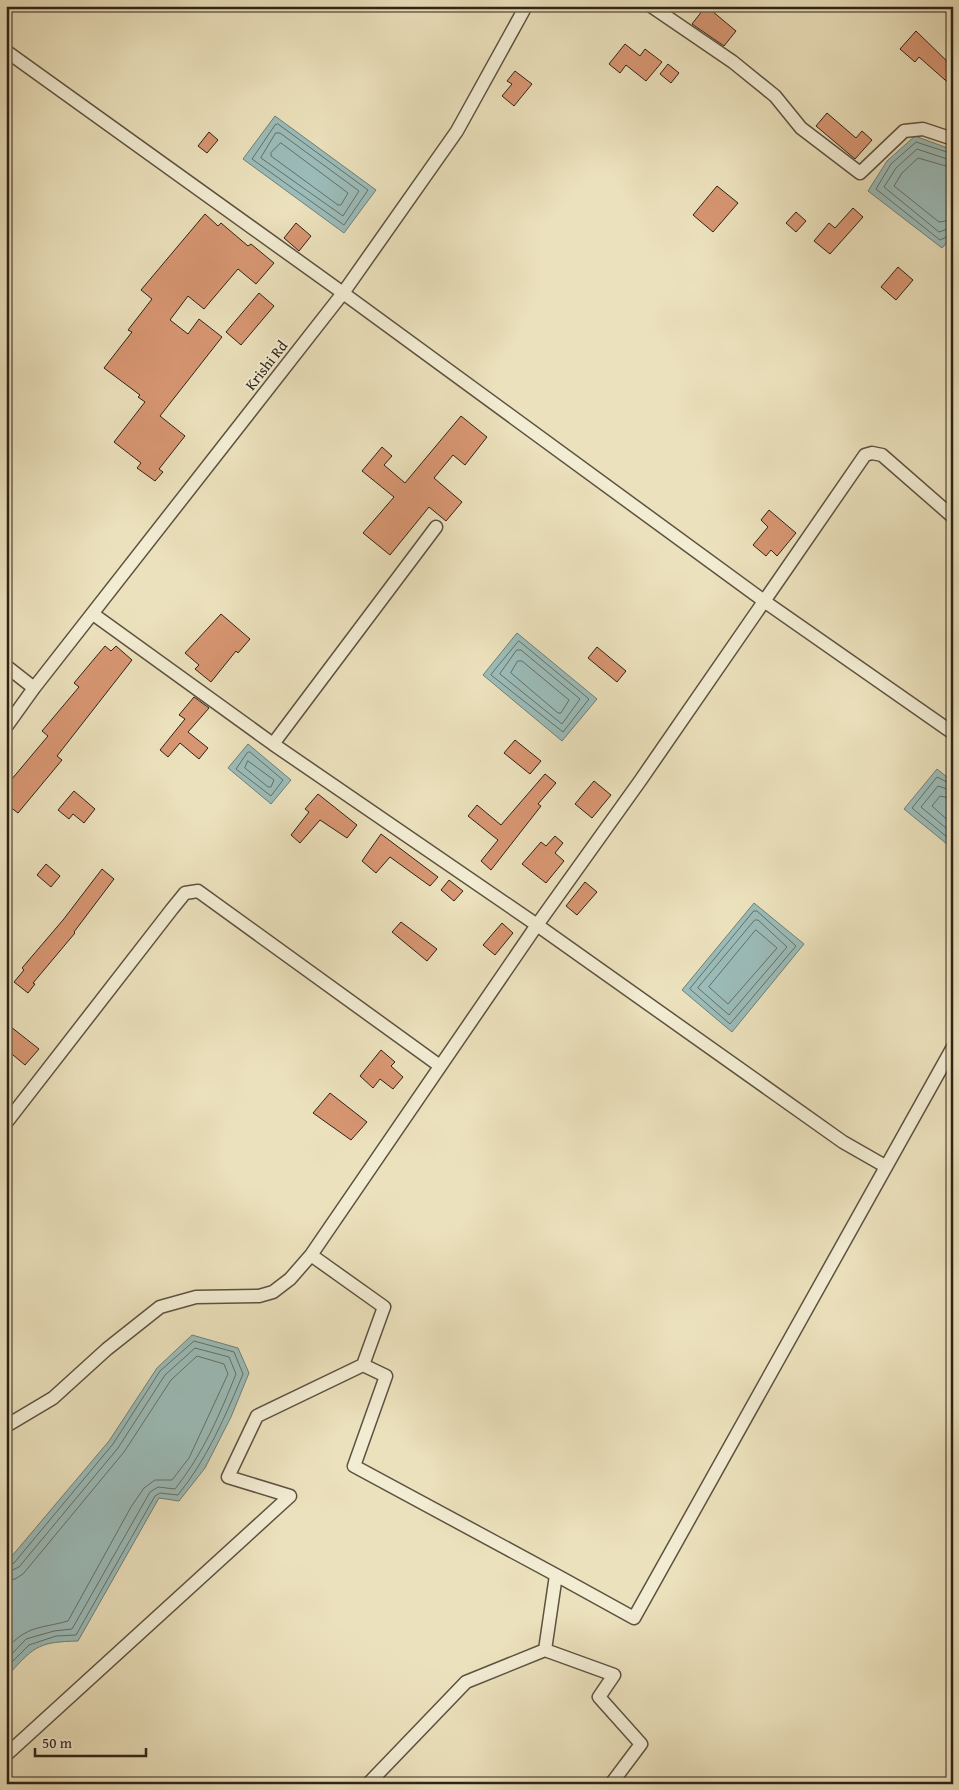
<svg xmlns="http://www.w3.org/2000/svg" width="959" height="1790" viewBox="0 0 959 1790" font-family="'Gentium Book Plus',serif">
  <rect width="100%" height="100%" fill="#ebe1bc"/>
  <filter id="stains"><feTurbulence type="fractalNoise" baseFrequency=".004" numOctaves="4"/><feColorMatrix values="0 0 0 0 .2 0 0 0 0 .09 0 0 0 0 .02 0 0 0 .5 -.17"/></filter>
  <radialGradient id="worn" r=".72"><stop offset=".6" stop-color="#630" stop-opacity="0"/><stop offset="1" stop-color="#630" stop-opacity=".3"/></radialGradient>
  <path fill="#9bbcb9" stroke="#6f7f78" d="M275,116L376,190L344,233L243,159Z
    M915,136L953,150V236L942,248L868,191L887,161Z
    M517,633L597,699L562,741L483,675Z
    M248,744L291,780L271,804L228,768Z
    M937,769L953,782V849L904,809Z
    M754,903L804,944L732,1032L682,990Z
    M192,1335L238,1348L249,1373L231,1417L205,1468L179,1501L159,1498L78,1641C41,1642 35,1645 11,1672L6,1673V1563L109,1441L157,1368Z"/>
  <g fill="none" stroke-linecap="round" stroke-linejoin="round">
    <path stroke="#647068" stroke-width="1" d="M278,124L368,190L344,225L252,159L275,125Z
      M276,133H280L359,191L343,216L261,158Z
      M281,143L348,193L341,205H338L271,156V153Z
      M953,154L916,142L891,164L876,189L940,240L953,234
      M953,161L917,149L896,168L884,187L939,232L953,227
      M953,168L918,158L902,173L894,186L939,222L953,220
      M519,641L589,699L563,732L491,675Z
      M517,650H521L580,699L562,724L500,674Z
      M518,661H522L569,700L561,713H558L511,673Z
      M250,752L283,780L271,796L236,769L247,753Z
      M248,761L274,780L271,787H268L245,768Z
      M953,785L937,777L912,808L953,842
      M953,791L938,786L921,807L953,834
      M953,799L940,796L932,806L953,825
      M754,911H757L796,946L730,1024L690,989Z
      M755,920H758L787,947L729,1015L698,988Z
      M756,930L777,948L728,1004L709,987Z
      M6,1566L14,1563L113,1444L160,1371L194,1341L234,1352L243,1374C225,1417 207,1459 178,1495L160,1493L155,1496L76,1635L56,1636L29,1645L6,1668
      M6,1573L19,1567L118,1448L165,1375L195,1348L229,1357L236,1374C220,1414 203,1454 175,1489L158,1487L150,1492L72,1629L54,1631L26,1639L6,1660
      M6,1580L15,1579L23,1574L124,1452L171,1380L197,1356L224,1364L228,1374L189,1458L172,1480H155L144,1488L131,1507L68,1621C39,1629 28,1625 6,1649"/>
  </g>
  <path fill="#d79672" stroke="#2e2317" d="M706,6L736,31L724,46L692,24Z
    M916,31L953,67V87L919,57L915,62L900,49Z
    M625,44L640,56L645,49L662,62L646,81L626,65L620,73L609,64Z
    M668,64L679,73L671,83L660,74Z
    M515,71L532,84L514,106L502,96L512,84L507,81Z
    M827,113L856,138L862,131L872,140L855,159L816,126Z
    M209,132L218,140L207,153L198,146Z
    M717,186L738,203L713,232L693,215Z
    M853,208L863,217L830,254L814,241L829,223L835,228Z
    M796,212L806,221L796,232L786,223Z
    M205,214L218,226L221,223L248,246L251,244L274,263L256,284L238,269L204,309L188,296L170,320L188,334L199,319L222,337L160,416L185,436L159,469L163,472L155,481L137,468L141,463L114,442L145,402L138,397L140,395L104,368L132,332L128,330L152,299L141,290Z
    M296,223L311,236L299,251L284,238Z
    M898,267L913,280L896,300L881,287Z
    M259,293L274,306L241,345L226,332Z
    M461,416L487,437L465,465L453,455L434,478L462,502L446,521L429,507L390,555L363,533L394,497L362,471L382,447L392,456L384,465L405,483Z
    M769,510L796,533L777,556L771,550L766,556L753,545L768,527L761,520Z
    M221,614L250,639L238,653L236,651L211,682L195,669L199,665L185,653Z
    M105,646L111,651L116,646L132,660L57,756L62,760L18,813L6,804V786L48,736L42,731L79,687L74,683Z
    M597,647L626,671L617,682L588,658Z
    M194,697L209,708L188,732L208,748L199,759L180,743L168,757L160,750L185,719L179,715Z
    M515,740L541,761L530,774L504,753Z
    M545,774L556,783L538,804L541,806L491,870L481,861L498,840L468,816L477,805L501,825Z
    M594,781L611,795L592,818L575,804Z
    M74,791L95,809L84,823L73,814L69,819L58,810Z
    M318,794L357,825L347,838L320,820L300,843L291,835L309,812L305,809Z
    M381,834L438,877L430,886L390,857L376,873L362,861Z
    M555,836L563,843L555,853L564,861L546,883L522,864L541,842L546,846Z
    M46,864L60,876L51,887L37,875Z
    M102,869L114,879L74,932L75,933L33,983L35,984L28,993L14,982L24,970L22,968L63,920Z
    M449,880L463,891L454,901L441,890Z
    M585,882L597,892L577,915L566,906Z
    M401,922L437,949L427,961L392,932Z
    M502,923L513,933L495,955L483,945Z
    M6,1023L39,1049L25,1065L7,1050L12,1045L6,1040Z
    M381,1050L395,1062L391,1066L403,1077L393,1089L380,1079L373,1088L360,1076Z
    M330,1093L367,1122L351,1140L313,1113Z"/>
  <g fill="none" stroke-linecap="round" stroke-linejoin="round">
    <g stroke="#5d5240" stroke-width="15">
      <path id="minor" d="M651,6L733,62L775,96L801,128L860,173L904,131L923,129L953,139
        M6,51L343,293L764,601L953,733
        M93,614L273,744L537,925L843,1142L885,1166
        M6,666L34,688
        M6,727L34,688L343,293L457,131L526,6
        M273,744L436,527
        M6,1123L172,909L185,893L198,891L440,1066
        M363,1365L386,1376L354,1466L556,1575L545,1650L466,1682L368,1784
        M6,1426L53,1398L107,1349L160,1307L196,1297L259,1296L273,1292L290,1279L311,1255L537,925L640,781L865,455L872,453L882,455L953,517
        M556,1575L634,1618L953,1047
        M545,1650L614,1675L599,1697L641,1744L611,1784
        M6,1755L290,1496L228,1477L257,1416L363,1365L384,1307L311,1255"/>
    </g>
    <use href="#minor" stroke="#f2ecd3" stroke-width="12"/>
  </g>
  <g text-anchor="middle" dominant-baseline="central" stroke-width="4" stroke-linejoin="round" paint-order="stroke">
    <g font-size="15" fill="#2e2317" stroke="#f2ecd3">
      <text transform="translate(266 365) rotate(-52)">Krishi Rd</text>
    </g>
  </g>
  <rect width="959" height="1790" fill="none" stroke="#ebe1bc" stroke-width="25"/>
  <rect x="8" y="8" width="944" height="1775" fill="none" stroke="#2e2317" stroke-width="2.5"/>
  <rect x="12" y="12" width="934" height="1765" fill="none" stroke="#2e2317"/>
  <path d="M35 1748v8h111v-8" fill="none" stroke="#2e2317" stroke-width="2.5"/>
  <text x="42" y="1748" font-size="15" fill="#2e2317" stroke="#f2ecd3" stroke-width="4" paint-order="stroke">50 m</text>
  <rect width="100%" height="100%" filter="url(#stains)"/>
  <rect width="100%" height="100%" fill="url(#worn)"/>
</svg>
